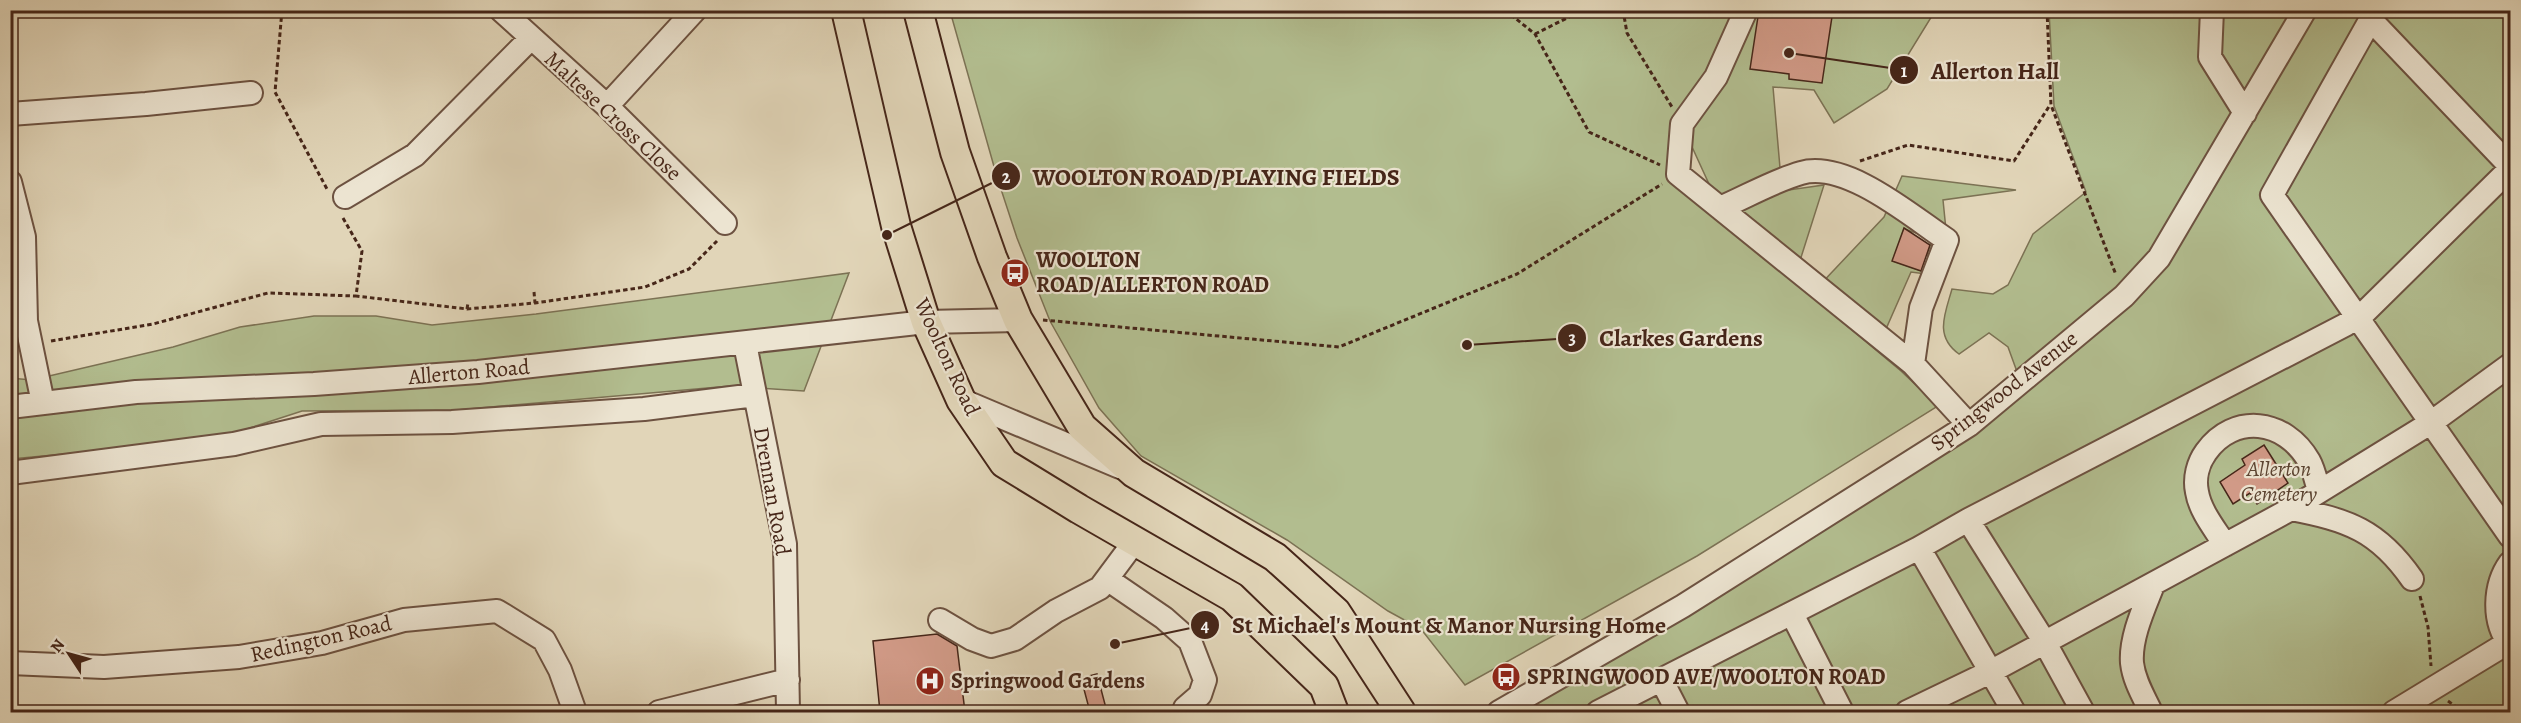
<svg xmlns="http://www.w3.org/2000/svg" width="2521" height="723" viewBox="0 0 2521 723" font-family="Alegreya,serif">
  <rect width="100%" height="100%" fill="#e1d5b8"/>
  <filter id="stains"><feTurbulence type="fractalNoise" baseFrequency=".00333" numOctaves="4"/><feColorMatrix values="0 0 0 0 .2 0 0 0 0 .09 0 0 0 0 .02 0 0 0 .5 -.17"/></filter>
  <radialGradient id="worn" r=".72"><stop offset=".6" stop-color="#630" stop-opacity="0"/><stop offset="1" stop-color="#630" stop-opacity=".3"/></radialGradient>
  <path fill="#b2bd8f" stroke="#7c7254" stroke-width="1.5" d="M950,11H1935L1887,89L1834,123L1814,90L1773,87L1782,191L1824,185L1797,270L1720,208L1687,136L1671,121L1669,177L1901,371L1938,406L1697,556L1465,685L1421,629L1388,611L1287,540L1141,456L1099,408L1050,321L1017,238L997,177Z
    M2049,11H2510V712H1511L2024,391L2008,347L1989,333L1959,354C1934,336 1945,314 1952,289L1993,294L2008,285L2033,234L2086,192L2054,106Z
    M1902,176L2016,190L1943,200L1947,240L1940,260L1927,255L1932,238L1904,229L1893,261L1934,275L1911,272L1882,338L1818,287L1884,217Z
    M849,273L804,391L730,386L457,410L302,411L213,440L11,459L10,378L32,380L173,347L240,327L314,316H376L432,325L536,314Z"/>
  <path fill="#d19a87" stroke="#462619" stroke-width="1.5" d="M1759,10H1833L1822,83L1789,79V74L1750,69Z
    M1904,228L1930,245L1921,271L1892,261Z
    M2264,445L2288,483L2257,504L2250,493L2233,504L2220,482L2245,465L2242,459Z
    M937,634L957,646L965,712H880L873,641Z
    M1097,674L1107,712H1090L1081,678Z"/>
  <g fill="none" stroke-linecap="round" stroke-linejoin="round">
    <g stroke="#6d5241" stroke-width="26">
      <path id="minor" d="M501,10L607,106L725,223
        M2212,10L2210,57L2245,113
        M2376,10L2272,195L2510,536
        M2371,20L2510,166
        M607,106L695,10
        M10,114L146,104L251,93
        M10,182L24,237L26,321L43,403
        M345,197L415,155L530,39
        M1720,208L1678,174L1682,124L1716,77L1746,10
        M745,344L785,544L788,712
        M1913,364L1921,308L1947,240C1911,216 1846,160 1801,173C1773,181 1746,197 1720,208L1913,364L1969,425
        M961,400L1120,467
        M10,407L136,392L314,384L478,372L926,322L1018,320
        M10,473L234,444L321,424L452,422L644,409L755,395
        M2291,509C2348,520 2378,530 2412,579
        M1968,520L2345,325L2365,312L2510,169
        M2225,545C2215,529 2200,511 2197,492C2194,478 2198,463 2206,452C2234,413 2285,419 2309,461C2314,470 2316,481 2319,491
        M1919,548L2014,712
        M2510,563C2494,585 2492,622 2510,644
        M1107,579L1164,618L1190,641L1205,680L1200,695L1185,708
        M1792,614L1842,712
        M940,620L972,639L991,646L1015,639L1056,611L1100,588L1135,541
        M10,663L104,667L239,657L322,643L404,620L497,611L544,640L560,670L575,712
        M1662,681L1678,712
        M659,712L788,680
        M1499,712L1683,606L1969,425L2124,296L2159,258L2305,10
        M1598,712L1919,548L1968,520L2044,641L2083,712
        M1907,712L1990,672L2291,509L2432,422L2510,365
        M2151,712C2144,697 2134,681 2132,663C2130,638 2144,608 2153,585
        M2394,712L2509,642"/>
    </g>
    <g stroke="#462619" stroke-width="32">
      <path id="major" d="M846,10L896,226L926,322L961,400L1004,463L1079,509L1232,597L1324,686L1334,712
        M918,10L955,152L992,257L1018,320L1082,427L1134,473L1275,557L1336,612L1401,712"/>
    </g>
    <path stroke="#462619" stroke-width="3" stroke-dasharray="4.5 3" stroke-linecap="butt" d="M282,10L275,92L327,189
      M1505,10L1535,34L1589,132L1660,165
      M1623,10L1627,33L1672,107
      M2047,10L2051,105L2116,275
      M1535,34L1583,10
      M1860,161L1908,145L2014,161L2050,105
      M343,218L362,251L356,296L467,309L535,303L645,287L689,269L717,241
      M534,292L535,303
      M467,309L468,303
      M1043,320L1339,347L1517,274L1662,184
      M51,341L153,324L268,293L356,296
      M2420,596L2428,627L2431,666
      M2448,701L2463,712"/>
    <use href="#minor" stroke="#ece4d1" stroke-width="22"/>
    <use href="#major" stroke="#e1d5b8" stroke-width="28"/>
  </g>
  <defs>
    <g id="bus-disc" transform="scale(1.5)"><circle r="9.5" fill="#8f2418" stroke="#ece4d1"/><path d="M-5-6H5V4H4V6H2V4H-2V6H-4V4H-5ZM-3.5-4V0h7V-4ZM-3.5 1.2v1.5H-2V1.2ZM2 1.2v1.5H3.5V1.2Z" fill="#fff"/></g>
    <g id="hospital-disc" transform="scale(1.5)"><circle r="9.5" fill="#8f2418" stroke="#ece4d1"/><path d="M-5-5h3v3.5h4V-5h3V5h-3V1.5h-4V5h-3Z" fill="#fff"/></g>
  </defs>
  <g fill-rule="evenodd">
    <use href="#bus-disc" x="1015" y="273"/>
    <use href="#bus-disc" x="1506" y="677"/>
    <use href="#hospital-disc" x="930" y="681"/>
  </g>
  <g text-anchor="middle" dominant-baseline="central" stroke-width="4.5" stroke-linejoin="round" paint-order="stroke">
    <g font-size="22" fill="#462619" stroke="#ece4d1">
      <text transform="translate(613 116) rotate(43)">Maltese Cross Close</text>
      <text transform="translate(947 357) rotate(65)">Woolton Road</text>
      <text transform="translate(469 372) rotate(-5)">Allerton Road</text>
      <text transform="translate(2004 391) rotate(-38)">Springwood Avenue</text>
      <text transform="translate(772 491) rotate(80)">Drennan Road</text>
      <text transform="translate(321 639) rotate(-13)">Redington Road</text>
    </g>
    <g font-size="22" font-weight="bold" fill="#462619" stroke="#ece4d1" text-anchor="start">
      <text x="1036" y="260">WOOLTON<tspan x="1036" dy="25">ROAD/ALLERTON ROAD</tspan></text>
      <text x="1527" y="677">SPRINGWOOD AVE/WOOLTON ROAD</text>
      <text x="951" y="681">Springwood Gardens</text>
    </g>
    <g font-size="22" font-style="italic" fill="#5c4431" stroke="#ece4d1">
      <text x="2279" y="469">Allerton<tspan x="2279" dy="25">Cemetery</tspan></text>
    </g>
  </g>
  <path fill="none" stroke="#462619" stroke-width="2" d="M1789 53L1904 70M887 235L1006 176M1467 345L1572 338M1115 644L1205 625"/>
  <g fill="#462619" stroke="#ece4d1" stroke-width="2">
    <circle cx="1789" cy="53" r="6"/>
    <circle cx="887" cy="235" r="6"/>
    <circle cx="1467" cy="345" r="6"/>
    <circle cx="1115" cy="644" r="6"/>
    <circle cx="1904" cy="70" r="15"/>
    <circle cx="1006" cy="176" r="15"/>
    <circle cx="1572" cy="338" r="15"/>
    <circle cx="1205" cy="625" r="15"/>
  </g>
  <g font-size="18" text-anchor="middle" font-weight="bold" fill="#fff">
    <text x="1904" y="77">1</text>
    <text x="1006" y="183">2</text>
    <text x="1572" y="344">3</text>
    <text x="1205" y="631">4</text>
  </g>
  <g font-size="24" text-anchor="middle" font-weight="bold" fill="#462619" stroke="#ece4d1" stroke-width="4.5" stroke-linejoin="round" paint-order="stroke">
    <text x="1995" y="79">Allerton Hall</text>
    <text x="1216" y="185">WOOLTON ROAD/PLAYING FIELDS</text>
    <text x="1681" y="346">Clarkes Gardens</text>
    <text x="1449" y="633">St Michael's Mount &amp; Manor Nursing Home</text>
  </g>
  <rect width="2521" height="723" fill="none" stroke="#e1d5b8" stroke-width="36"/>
  <rect x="12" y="12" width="2497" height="699" fill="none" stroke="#462619" stroke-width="3"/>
  <rect x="18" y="18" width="2485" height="687" fill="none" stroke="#462619" stroke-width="1.5"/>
  <g transform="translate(69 654) rotate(306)" stroke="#ece4d1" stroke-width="4.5" paint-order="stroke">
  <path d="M0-4.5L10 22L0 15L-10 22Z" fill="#462619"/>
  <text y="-9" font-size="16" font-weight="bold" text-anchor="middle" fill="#462619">N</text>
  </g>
  <rect width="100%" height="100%" filter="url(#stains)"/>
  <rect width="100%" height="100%" fill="url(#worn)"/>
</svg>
